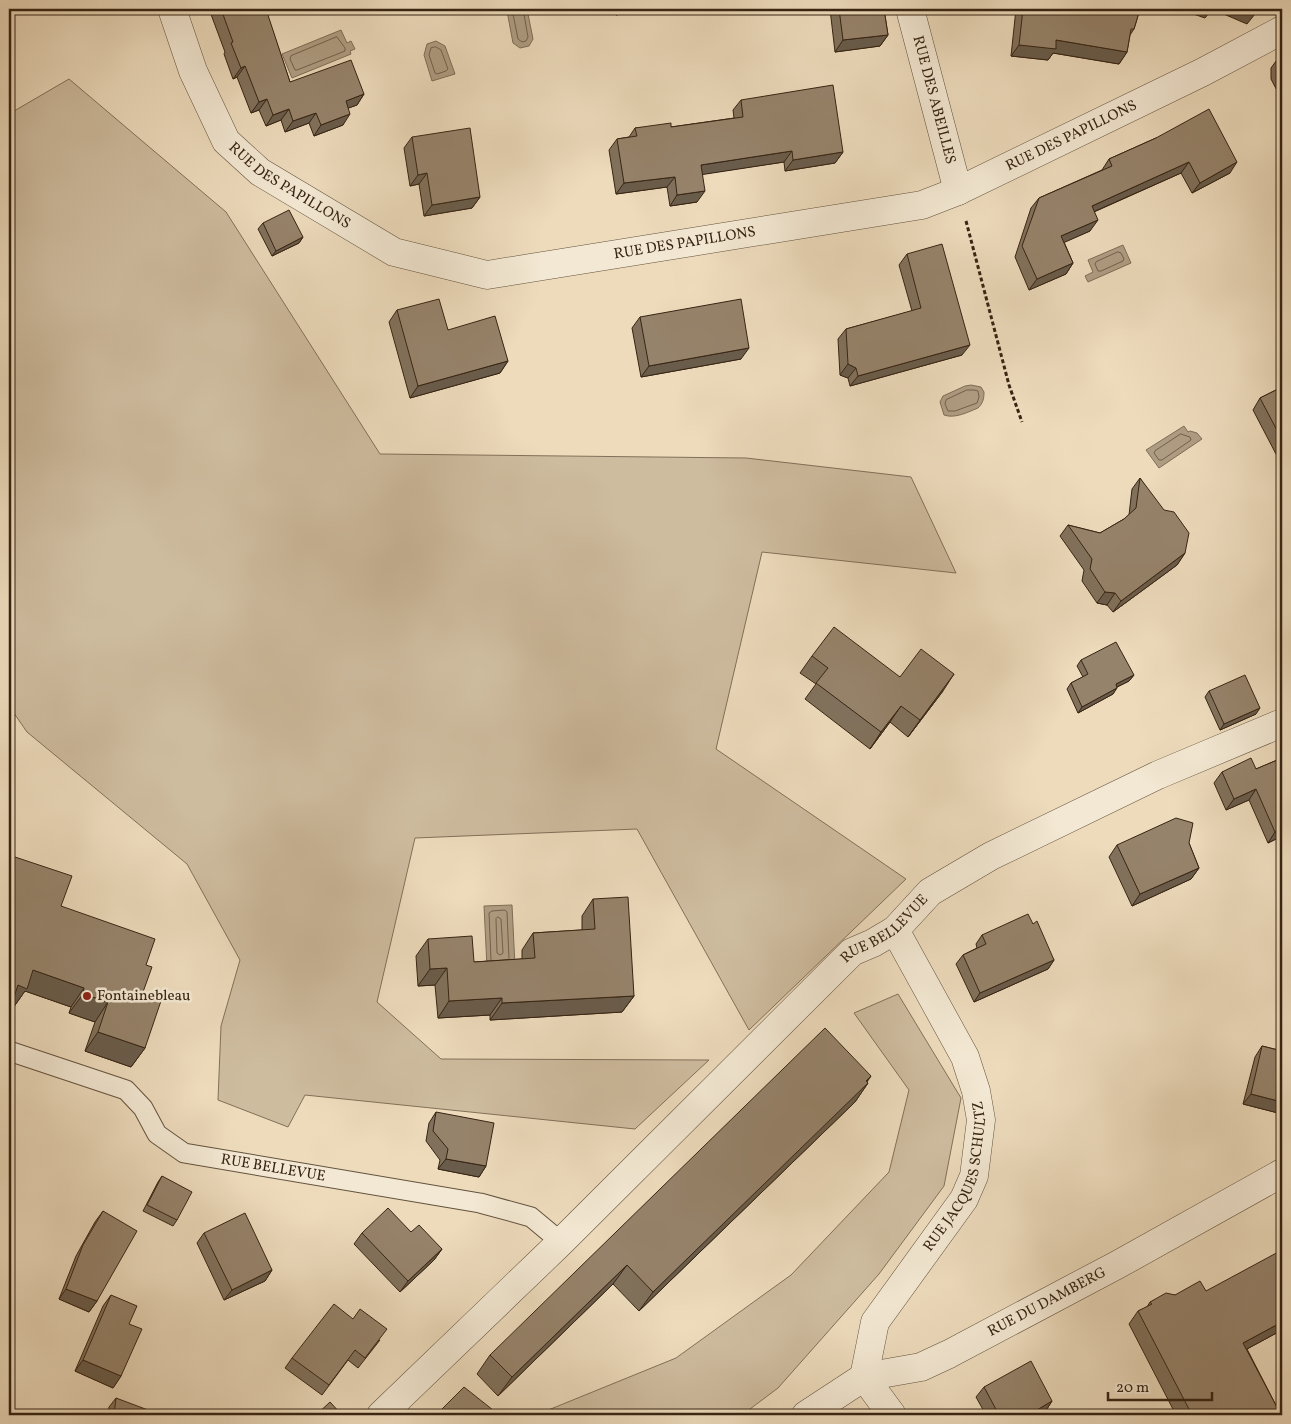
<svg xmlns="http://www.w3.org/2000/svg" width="1291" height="1424" viewBox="0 0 1291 1424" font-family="Vollkorn,serif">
  <rect width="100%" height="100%" fill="#eddbbc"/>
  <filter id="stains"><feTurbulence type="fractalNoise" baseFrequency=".004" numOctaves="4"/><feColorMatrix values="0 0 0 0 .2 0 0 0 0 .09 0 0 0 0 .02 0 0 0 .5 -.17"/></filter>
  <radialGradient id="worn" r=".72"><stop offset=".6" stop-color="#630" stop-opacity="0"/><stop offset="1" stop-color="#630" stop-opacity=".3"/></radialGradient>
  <path fill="#cebc9f" stroke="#827059" d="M69,79L226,212L380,454L746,458L911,477L956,573L762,552L716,749L906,879L749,1030L637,829L415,838L377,1002L441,1059L709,1060L635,1129L305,1095L288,1127L218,1100L221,1026L240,960L187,864L27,732L9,706V114Z
    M898,994L961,1098L944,1186L879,1274L778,1388L742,1415H536L676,1358L791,1275L889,1172L909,1090L854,1013Z"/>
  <path fill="#af9d83" stroke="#7f6d56" d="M508,9H527L533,39L529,46L520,48L513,43L507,11Z
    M341,30L347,43L351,41L355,49L350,51L351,54L292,78L282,54Z
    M436,41L445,46L455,74L432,81L424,55L427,44Z
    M1123,245L1131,263L1088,282L1085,276L1093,272L1088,260Z
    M971,385L981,387L984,392C984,399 983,403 978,408C968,412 955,419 944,415L940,402L943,396L965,386Z
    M1184,426L1188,432L1190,431L1197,433L1202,439L1159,468L1146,450Z
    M512,905L515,966L487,967L484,906Z"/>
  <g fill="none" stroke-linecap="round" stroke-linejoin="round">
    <path stroke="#73604b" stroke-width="1" d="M512,9L518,39L522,42L526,41L528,37L523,9
      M337,37L345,48V51L297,70H295L290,59L291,56Z
      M436,47L441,50L448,69L446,71L437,74L435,73L429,55L431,48Z
      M1118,252L1121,253L1124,259L1123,261L1101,271H1098L1095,264L1096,262Z
      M967,390H974L978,391L979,397L977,403L955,411H948L945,404L946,400Z
      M1181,434L1190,437L1191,440L1162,460H1159L1154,453L1155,451Z
      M498,917L501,919L503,953L500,955L497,953L496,919Z
      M491,960L489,913L492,911L505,910L507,912L509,959"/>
    <g stroke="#64523d" stroke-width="21">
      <g id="service">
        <path id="s1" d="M9,1051L126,1090L143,1108L157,1134L184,1153L480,1203L531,1217L561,1242"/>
      </g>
    </g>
    <g stroke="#64523d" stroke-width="29">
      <g id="minor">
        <path id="s2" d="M172,9L193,71L226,141L260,172L394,252L487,275L922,205L958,191L1203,72L1282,30"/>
        <path id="s3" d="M910,9L958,191"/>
        <path id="s4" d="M381,1415L561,1242L852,952L873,943L895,930L930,892L991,856L1158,775L1282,723"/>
        <path id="s5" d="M806,1415L864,1377L921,1367L949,1354L1117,1265L1282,1173"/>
        <path id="s6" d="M892,1415L864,1377L875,1322L964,1199L974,1176L981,1120L976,1091L965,1057L895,930"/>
      </g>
    </g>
    <path stroke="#372413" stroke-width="3" stroke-dasharray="4 2.5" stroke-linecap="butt" d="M966,221L1009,385L1022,422"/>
    <use href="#service" stroke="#f3e8d3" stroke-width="19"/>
    <use href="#minor" stroke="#f3e8d3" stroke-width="28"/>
  </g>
  <path fill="#81715c" stroke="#372413" d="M209,9H281L267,14L290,82L364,94L357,105L348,108L343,125L314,136L309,123L285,132L281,120L266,126L259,110L251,113L237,77L233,79L224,54L225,52Z
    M615,9H638L616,15Z
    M830,9H884L888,35L880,46L835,52Z
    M1016,9H1140L1134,29L1130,35L1127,52L1119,64L1053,53L1048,60L1011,56Z
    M1282,55V100L1271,79V68L1279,57Z
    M741,100L843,152L835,163L785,171L784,162L702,174L697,202L670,206L667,187L616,194L609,150L617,139L629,137L635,128L671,127L734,118L733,110Z
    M412,137L480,197L472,208L424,216L419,184L410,186L404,148Z
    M1156,138L1230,173L1192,193L1181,173L1094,212L1090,231L1064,242L1073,263L1066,274L1029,290L1015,257L1031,208L1039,198L1102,170L1109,159Z
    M263,223L303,237L299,243L272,256L258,229Z
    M907,254L962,355L850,386L848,378L840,375L838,339L846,329L912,311L899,265Z
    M397,310L448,330L508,361L500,373L410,398L389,322Z
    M640,317L741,359L641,377L632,328Z
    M1282,387V458L1277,456L1253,410L1260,398Z
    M1140,478L1185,553L1177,565L1113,612L1107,605L1097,603L1082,581L1084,570L1060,536L1068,525L1100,533L1124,519L1129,515L1132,489Z
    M812,656L900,677L943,691L908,737L890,722L870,749L805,699L816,684L800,673Z
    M1081,660L1134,675L1129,681L1117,687L1113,694L1078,713L1067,689L1071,683L1083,677L1077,666Z
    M1209,691L1256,714L1220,730L1205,697Z
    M1282,758V836L1268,843L1249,800L1226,810L1214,783L1222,772L1256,769Z
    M1189,843L1199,868L1191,879L1132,906L1109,857L1117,845Z
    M9,855L61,906L146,965L143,992L145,1048L131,1067L85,1051L95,1022L69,1013L71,1007L25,991L13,1008L9,1006V1007Z
    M593,899L634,996L622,1012L490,1020V1015L438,1018L435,985L418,986L416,956L428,939L474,962L522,959V950L533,933L582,930V916Z
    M1033,924L1054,960L1048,969L974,1002L956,964L963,955L977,948L976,944L982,935Z
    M1262,1046L1282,1051V1114L1243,1104L1255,1057Z
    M871,1076L867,1082L868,1083L855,1102L639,1311L613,1284L498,1396L477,1374L490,1355Z
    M436,1112L486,1166L479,1177L438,1169L440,1160L426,1141L429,1123Z
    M162,1176L177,1220L173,1226L143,1211L158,1182Z
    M103,1211L97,1301L89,1312L59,1299L76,1256L95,1222Z
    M411,1232L442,1249L434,1260L400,1292L354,1244L362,1233Z
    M204,1233L272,1270L265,1281L224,1300L197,1243Z
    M1206,1291L1282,1330L1247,1349L1281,1415H1176L1129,1324L1138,1311L1147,1307L1150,1302L1175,1295Z
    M111,1295L129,1324L121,1376L113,1388L75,1371L103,1306Z
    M380,1340L358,1368L348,1360L322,1395L285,1368L292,1358Z
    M984,1387L1052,1401L1045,1412L1040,1414L1041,1415H986L976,1397Z
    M116,1398L145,1415H108L109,1407Z"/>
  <path fill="#695c4b" stroke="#372413" d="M264,9H281L257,18Z
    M620,9H638L616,15Z
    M1179,9H1243L1255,14L1247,24L1212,9L1205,18Z
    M888,35L880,46L835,52L843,40Z
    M1056,40L1127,52L1119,64L1053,53L1048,60L1011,56L1019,45Z
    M245,66L237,77L233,79L241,68Z
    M364,94L357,105L338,112L346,101Z
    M267,99L259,110L251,113L259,102Z
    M289,109L281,120L266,126L273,115Z
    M316,113L309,123L285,132L293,121Z
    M350,114L343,125L314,136L321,125Z
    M792,151L784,162L693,176L701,165Z
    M843,152L835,163L785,171L793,160Z
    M1189,162L1181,173L1084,216L1092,206Z
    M1237,162L1230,173L1192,193L1200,183Z
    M427,173L419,184L410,186L418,175Z
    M675,177L667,187L616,194L624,183Z
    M705,191L697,202L670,206L677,195Z
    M480,197L472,208L424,216L432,205Z
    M1098,220L1090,231L1054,247L1061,236Z
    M303,237L299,243L272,256L276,251Z
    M1073,263L1066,274L1029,290L1037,279Z
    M970,345L962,355L850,386L858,376Z
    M749,348L741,359L641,377L649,366Z
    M508,361L500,373L410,398L418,386Z
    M848,364L856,368L848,378L840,375Z
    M1282,448V458L1277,456Z
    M1185,553L1177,565L1113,612L1121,601Z
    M1105,592L1115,593L1107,605L1097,603Z
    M954,674L943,691L908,737L920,720Z
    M1134,675L1129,681L1111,690L1116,684Z
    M1117,688L1113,694L1078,713L1082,707Z
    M901,706L890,722L870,749L881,732Z
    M1260,708L1256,714L1220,730L1224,724Z
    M1256,789L1249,800L1226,810L1234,799Z
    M1282,829V836L1268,843L1275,832Z
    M1199,868L1191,879L1132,906L1140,894Z
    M1054,960L1048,969L974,1002L980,993Z
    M447,968L435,985L418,986L430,969Z
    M33,970L84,988L71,1007L25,991L13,1008L9,1006V1007V998L18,985Z
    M83,994L108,1002L95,1022L69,1013Z
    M634,996L622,1012L490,1020L502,1003Z
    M502,998L490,1015L438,1018L449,1001Z
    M98,1032L145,1048L131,1067L85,1051Z
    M871,1076L861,1089L868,1083L855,1102L639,1311L653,1292Z
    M1251,1094L1282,1102V1114L1243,1104Z
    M446,1159L486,1166L479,1177L438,1169Z
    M442,1249L434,1260L400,1292L408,1281Z
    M627,1265L613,1284L498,1396L512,1377Z
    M272,1270L265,1281L224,1300L232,1290Z
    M66,1289L97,1301L89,1312L59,1299Z
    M1282,1322V1330L1234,1356L1243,1343Z
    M83,1360L121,1376L113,1388L75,1371Z
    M1052,1401L1045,1412L1039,1415L1037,1410Z"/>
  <path fill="#96836b" stroke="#372413" d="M221,9H266L290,82L351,60L364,94L346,101L350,114L321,125L316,113L293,121L289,109L273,115L267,99L259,102L245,66L241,68L231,43L233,42Z
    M839,9H884L888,35L843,40Z
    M1023,9H1140L1134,29H1131L1127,52L1056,40V49L1019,45Z
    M1243,9H1257L1255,14Z
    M1282,55V74L1279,68V57Z
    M833,85L843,152L793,160L792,151L701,165L705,191L677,195L675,177L624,183L617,139L637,136L635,128L671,123V127L743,117L741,100Z
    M1209,109L1237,162L1200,183L1189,162L1092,206L1098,220L1061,236L1073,263L1037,279L1022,246L1039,198L1112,166L1109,159L1156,138Z
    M470,128L480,197L432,205L427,173L418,175L412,137Z
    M289,210L303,237L276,251L263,223Z
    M942,244L970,345L858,376L856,368L848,364L846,329L921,308L907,254Z
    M439,299L448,330L495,316L508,361L418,386L397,310Z
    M741,299L749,348L649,366L640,317Z
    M1282,387V440L1260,398Z
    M1140,478L1164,510L1174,512L1189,533L1185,553L1121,601L1115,593L1105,592L1090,569L1092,559L1068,525L1100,533L1124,519L1136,508Z
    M834,627L900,677L921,649L954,674L920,720L901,706L881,732L816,683L828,668L812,656Z
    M1116,642L1134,675L1116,684L1117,688L1082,707L1071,683L1088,674L1081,660Z
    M1245,675L1260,708L1224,724L1209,691Z
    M1251,758L1256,769L1282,758V829L1275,832L1256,789L1234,799L1222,772Z
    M1176,818L1193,823L1189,843L1199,868L1140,894L1117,845Z
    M9,855L72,876L61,906L155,939L146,965L152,967L143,992L162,998L145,1048L98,1032L108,1002L83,994L84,988L33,970L27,989L18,985L12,1003L9,1002Z
    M628,897L634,996L502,1003V998L449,1001L447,968L430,969L428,939L472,936L474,962L535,958L533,933L595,929L593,899Z
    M1028,914L1033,924L1037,921L1054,960L980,993L963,955L986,944L982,935Z
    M825,1028L871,1076L866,1081L868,1083L653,1292L627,1265L512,1377L490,1355Z
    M1262,1046L1282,1051V1102L1251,1094Z
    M436,1112L494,1123L486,1166L446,1159L448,1149L433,1131Z
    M162,1176L192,1192L177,1220L147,1205Z
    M388,1208L411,1232L419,1225L442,1249L408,1281L362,1233Z
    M103,1211L137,1231L97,1301L66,1289L83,1245Z
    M245,1213L272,1270L232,1290L204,1233Z
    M1282,1250V1322L1243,1343L1281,1415H1192L1138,1311L1152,1304L1150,1302L1166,1293L1175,1295L1200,1281L1206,1291Z
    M111,1295L137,1306L129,1324L142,1329L121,1376L83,1360Z
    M334,1304L353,1319L360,1309L387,1329L365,1358L355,1350L329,1385L292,1358Z
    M1031,1361L1052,1401L1037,1410L1041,1415H999L984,1387Z
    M464,1387L498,1414L497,1415H436Z
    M116,1398L148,1410L145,1415H114Z
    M330,1402L342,1415H316Z"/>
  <circle fill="#8f2418" stroke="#f3e8d3" stroke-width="2" cx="87" cy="996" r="5"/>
  <g text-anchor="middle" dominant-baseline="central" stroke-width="5" stroke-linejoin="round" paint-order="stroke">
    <g font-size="15" fill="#372413" stroke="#f3e8d3">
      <text stroke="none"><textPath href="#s3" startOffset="94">RUE DES ABEILLES</textPath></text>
      <text stroke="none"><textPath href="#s2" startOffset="1046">RUE DES PAPILLONS</textPath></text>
      <text stroke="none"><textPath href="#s2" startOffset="221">RUE DES PAPILLONS</textPath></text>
      <text stroke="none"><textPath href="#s2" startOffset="641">RUE DES PAPILLONS</textPath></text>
      <text stroke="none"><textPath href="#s4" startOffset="701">RUE BELLEVUE</textPath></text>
      <text stroke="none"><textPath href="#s1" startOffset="301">RUE BELLEVUE</textPath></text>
      <text stroke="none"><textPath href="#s6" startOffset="274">RUE JACQUES SCHULTZ</textPath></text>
      <text stroke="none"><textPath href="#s5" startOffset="269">RUE DU DAMBERG</textPath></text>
    </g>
    <g font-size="15" fill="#372413" stroke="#f3e8d3" text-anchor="start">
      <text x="97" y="996">Fontainebleau</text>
    </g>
  </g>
  <rect width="1291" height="1424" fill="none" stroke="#eddbbc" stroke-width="30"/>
  <rect x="10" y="10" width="1271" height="1404" fill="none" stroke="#372413" stroke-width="2.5"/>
  <rect x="15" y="15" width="1261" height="1394" fill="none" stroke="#372413"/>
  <path d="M1108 1392v8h104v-8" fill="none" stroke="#372413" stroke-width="2.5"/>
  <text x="1116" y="1392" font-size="15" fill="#372413" stroke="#f3e8d3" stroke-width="4" paint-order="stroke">20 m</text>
  <rect width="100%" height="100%" filter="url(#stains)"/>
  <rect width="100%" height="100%" fill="url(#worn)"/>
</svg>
